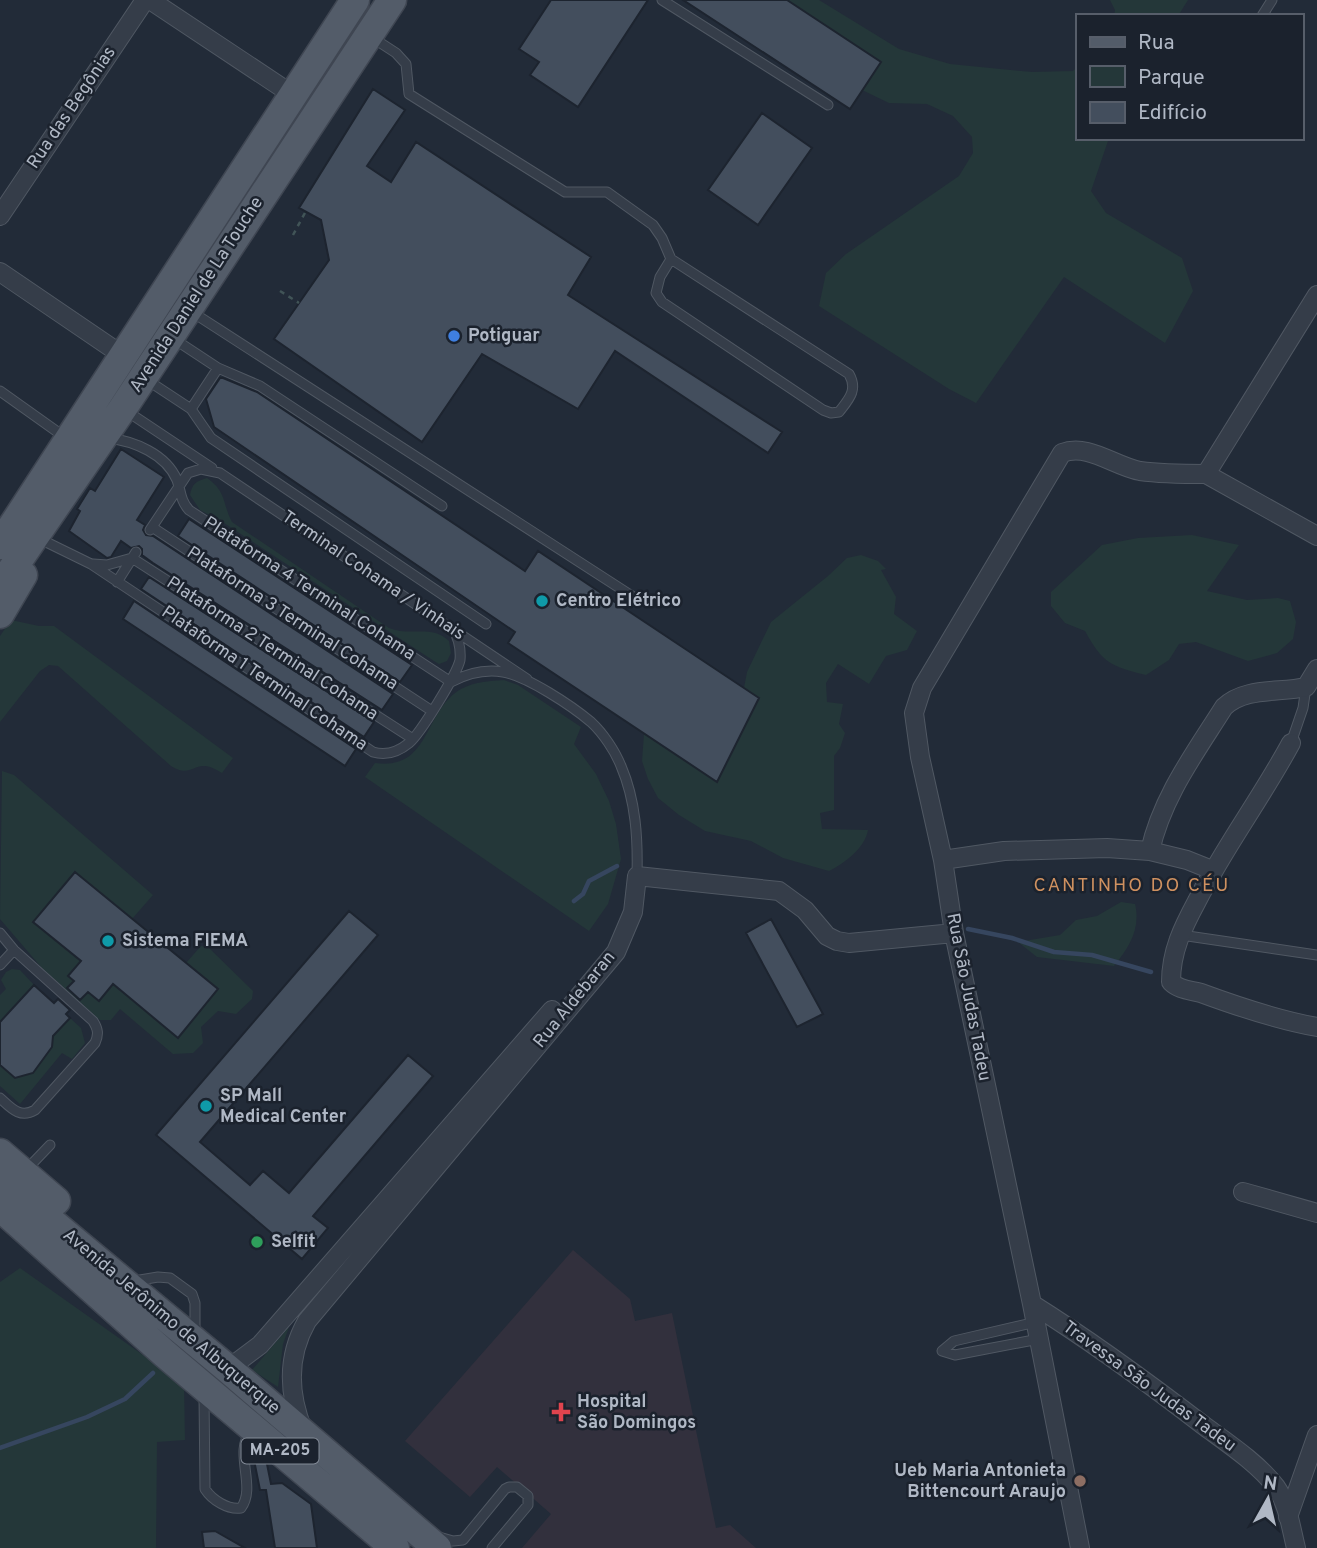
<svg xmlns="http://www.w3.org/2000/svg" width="1317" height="1548" viewBox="0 0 1317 1548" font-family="Overpass,sans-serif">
  <rect width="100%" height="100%" fill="#222b38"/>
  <path fill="#32303d" d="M573,1250L630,1299L635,1321L672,1313L716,1528L730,1525L756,1548H522L551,1514L497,1467L470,1497L405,1441Z"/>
  <path fill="#243739" d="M787,0H819L899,49L950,64L1032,72L1073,71L1077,67V138H1109L1091,191L1106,213L1182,258L1193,291L1165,343L1064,277L976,403L949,389L819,306L826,273L846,254L959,176L973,153L972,137L953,116L927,104L889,103L862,90L881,61Z
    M1110,0H1188L1178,16H1114L1115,10Z
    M207,478C227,492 222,503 232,522L389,628C410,637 432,624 449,641L451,653L447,661L439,664L434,661L221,521L200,510L190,495C192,484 196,481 207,478Z
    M1192,535L1239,545L1207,591L1247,600L1278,598L1290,601L1296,622L1293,639L1277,653L1248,661L1196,642L1179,644L1169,660L1146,675C1111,666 1103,664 1085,631L1065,623L1051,606V592L1102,545L1138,538Z
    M861,555L878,561L886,569L881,570L896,597L894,614L917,631L907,650L886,656L869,684L838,664L826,683L827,702L843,704L839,724L845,733L840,748L834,756V810L820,813L822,829L868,830C865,848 845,863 829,871L783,858L751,841L705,831L679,815L658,798L648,779L642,761L644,734L717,782L758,699L744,688L747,672L771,622L828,576L847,558Z
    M11,620L39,626H54L233,758L222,773C193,754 195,781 171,766L58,666L49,665L40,671L0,722V636Z
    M504,680L518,685L581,727L574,744L596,774L609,801L616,824L621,859L608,904L589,931L365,777L375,763C431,771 423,711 461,689C474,682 489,681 504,680Z
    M2,771L14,775L153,895L132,919L75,872L33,922L81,961L68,976L99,1001L113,984L178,1037L218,990L186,963L201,946L208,947L253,991L252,999L236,1014L218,1011L201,1027L203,1043L193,1053L173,1054L120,1009L111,1020H100L42,968L0,919Z
    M1121,902L1135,904C1141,929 1129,947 1114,966L1037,957L1018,942L1060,935L1076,920L1097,916Z
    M12,969L20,970L34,985L0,1022V995L6,989L1,980L6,972Z
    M70,1018L81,1028L85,1043L72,1059L62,1053L20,1104L0,1086V1065L15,1078L51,1047L53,1036Z
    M20,1268L184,1384L185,1440L157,1442L156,1548H0V1282Z
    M289,1327L283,1344L278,1387L252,1370Z"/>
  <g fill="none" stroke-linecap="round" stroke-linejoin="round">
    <path stroke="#36465f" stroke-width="4.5" d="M574,901L583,894L589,881L617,866
      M968,929L1012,938L1054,952L1092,955L1151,972
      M0,1448L87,1417L125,1399L153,1373"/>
  </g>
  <path fill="#434e5d" stroke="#1d242f" stroke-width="2" d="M551,0H648L578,107L530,75L539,62L519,49Z
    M683,0H787L881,62L850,109Z
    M373,89L405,110L367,166L391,182L416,142L591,257L568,295L782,432L768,453L615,351L578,409L482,354L422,442L274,339L329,260L321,220L299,208Z
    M762,113L812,148L758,225L708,190Z
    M220,378H223L257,392L525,571L538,551L759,698L717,782L508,643L515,632L214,427L206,399Z
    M121,449L164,477L137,520L145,525L143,530L146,535L153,536L393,694L382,710L153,563L142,555V549L139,546L131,548L121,541L111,557L107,558L69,531L80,511L77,509L90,488L95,491Z
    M189,519L412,665L400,682L178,536Z
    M149,577L374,722L364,737L141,589Z
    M134,601L356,749L345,766L123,619Z
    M75,872L218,989L178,1038L113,984L99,1001L88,992L80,1000L67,988L74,981L68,976L81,961L33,922Z
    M349,911L378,935L200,1142L250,1185L263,1171L289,1193L408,1055L433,1076L313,1216L328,1228L302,1259L156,1135Z
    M771,919L823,1014L797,1027L746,933Z
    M34,985L54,1003L58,999L70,1010L66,1014L70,1018L53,1036L52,1047L33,1073L15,1078L0,1065V1022Z
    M252,1450L267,1464L271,1484L282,1483L311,1504L317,1548H275L266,1490H260Z
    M215,1531L245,1548H204L202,1532Z"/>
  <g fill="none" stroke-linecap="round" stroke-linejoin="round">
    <g stroke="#505863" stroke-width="11">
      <path id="lane" d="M662,0L828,105
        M1262,16L1272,0
        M373,38L396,53L406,64L409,94L565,192H607L653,225L662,238L671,259L660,277L656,293L662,302L823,410L831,413L839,412C849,399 858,390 849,374L671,259
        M192,312L632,596
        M218,368L260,386L442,506
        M147,380L191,409L218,368L174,339
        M0,391L66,438
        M191,409L211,438L486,624
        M125,410L212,468
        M108,438C134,441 166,454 177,480C181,491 180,500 189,510L451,682
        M152,527L432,711
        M150,530L188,473L201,469L220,473L527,679
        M42,540L91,564L373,752C386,756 398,752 409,743C420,734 457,674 460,660C461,648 459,639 453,629
        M132,558L413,739
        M93,564L107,565L132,558
        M117,582L136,552
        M451,682C468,673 484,669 503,672C527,676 572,706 591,722C603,733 615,751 621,766C636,801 638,839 637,876
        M1291,743L1303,708L1306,687
        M0,933L14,950L93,1021C98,1029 99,1034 95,1043L35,1110C20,1119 11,1108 0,1098
        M1181,935L1317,955
        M0,965L14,950
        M27,1169L50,1145
        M140,1280L158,1277L170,1278L192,1294L195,1303V1333
        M1036,1322L954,1341L942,1351L955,1355L1039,1339
        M204,1396L205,1489C212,1500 228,1510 241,1508C257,1487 233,1452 251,1431
        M439,1537L453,1541L463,1540L505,1489L509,1487H517L528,1496V1505L492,1548"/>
    </g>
    <g stroke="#505863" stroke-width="20">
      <path id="street" d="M150,0L293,95
        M0,216L145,0
        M0,272L122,355
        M1206,474L1317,295
        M1206,474L1317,536
        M1291,743C1262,797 1225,846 1197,901C1183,927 1171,951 1171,982C1179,990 1190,990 1201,993C1239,1007 1277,1020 1317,1027
        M1150,851C1162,797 1195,753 1224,707C1245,687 1279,693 1306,687L1317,669
        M943,860L1004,851L1107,848L1150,851L1187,860L1212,870
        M637,876L779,891L805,910L827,936L837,941L849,943L954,933
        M1243,1192L1317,1213
        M1032,1304C1091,1341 1147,1382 1203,1425C1226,1442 1259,1464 1276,1487C1288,1504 1291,1528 1296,1548
        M228,1369L260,1345L552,1010
        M303,1430C288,1393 287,1356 307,1321L616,952L633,912L637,876
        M1288,1517L1317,1435
        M1080,1548L1032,1304L954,933L943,860L920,757L914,713L922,688L1062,453C1088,443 1114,466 1140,471C1162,474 1184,474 1206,474"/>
    </g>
    <g stroke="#3f4652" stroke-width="31">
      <path id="primary" d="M0,545L355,0
        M0,587L123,408L392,0
        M0,614L23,575
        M0,1153L56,1201
        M0,1179L228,1369L437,1548
        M0,1207L165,1354L395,1548"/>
    </g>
    <path stroke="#415457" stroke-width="2.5" stroke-dasharray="5 5" stroke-linecap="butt" d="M293,235L306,211
      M280,291L299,303"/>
    <use href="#lane" stroke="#353d49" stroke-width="9"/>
    <use href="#street" stroke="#353d49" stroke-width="18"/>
    <use href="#primary" stroke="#535c69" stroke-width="28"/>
  </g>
  <circle fill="#3f7fe0" stroke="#1b222d" stroke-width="2.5" cx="454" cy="336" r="7"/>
  <g fill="#0f9aa8" stroke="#1b222d" stroke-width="2.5">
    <circle cx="542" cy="601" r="7"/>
    <circle cx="108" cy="941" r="7"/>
    <circle cx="206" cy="1106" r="7"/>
  </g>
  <circle fill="#2e9e5b" stroke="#1b222d" stroke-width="2.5" cx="257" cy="1242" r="7"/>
  <path fill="#e0444e" stroke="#1b222d" stroke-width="2.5" d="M557.5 1401.5h7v7h7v7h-7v7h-7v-7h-7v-7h7z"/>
  <circle fill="#8d6e63" stroke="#1b222d" stroke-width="2.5" cx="1080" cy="1481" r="7"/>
  <g text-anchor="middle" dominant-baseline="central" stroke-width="5" stroke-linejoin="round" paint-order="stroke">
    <rect fill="#1b222d" stroke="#838b97" stroke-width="2" x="241.5" y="1438.5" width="77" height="25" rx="5"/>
    <g font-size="16" font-weight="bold" fill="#b0b8c5">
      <text x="280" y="1451">MA-205</text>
    </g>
    <g font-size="18" fill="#b0b8c5" stroke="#1b222d">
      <text transform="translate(72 108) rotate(-56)">Rua das Begônias</text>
      <text transform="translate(197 295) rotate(-57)">Avenida Daniel de La Touche</text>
      <text transform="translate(373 576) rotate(34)">Terminal Cohama / Vinhais</text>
      <text transform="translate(309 589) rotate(33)">Plataforma 4 Terminal Cohama</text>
      <text transform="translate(292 619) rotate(33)">Plataforma 3 Terminal Cohama</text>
      <text transform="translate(272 649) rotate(33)">Plataforma 2 Terminal Cohama</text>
      <text transform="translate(264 679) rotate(34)">Plataforma 1 Terminal Cohama</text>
      <text transform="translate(968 997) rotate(79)">Rua São Judas Tadeu</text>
      <text transform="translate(575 1000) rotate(-51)">Rua Aldebaran</text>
      <text transform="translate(171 1322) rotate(40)">Avenida Jerônimo de Albuquerque</text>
      <text transform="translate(1149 1387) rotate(36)">Travessa São Judas Tadeu</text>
    </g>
    <g font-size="18" font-weight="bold" fill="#b0b8c5" stroke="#1b222d" text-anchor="start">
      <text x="468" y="336">Potiguar</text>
      <text x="556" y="601">Centro Elétrico</text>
      <text x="122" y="941">Sistema FIEMA</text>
      <text x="220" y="1096">SP Mall<tspan x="220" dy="21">Medical Center</tspan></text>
      <text x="271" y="1242">Selfit</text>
      <text x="577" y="1402">Hospital<tspan x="577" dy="21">São Domingos</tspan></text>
      <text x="1066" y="1471" text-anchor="end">Ueb Maria Antonieta<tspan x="1066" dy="21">Bittencourt Araujo</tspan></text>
    </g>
    <g font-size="19" letter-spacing="2" fill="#cf9160" stroke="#1b222d">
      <text x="1132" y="886">CANTINHO DO CÉU</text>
    </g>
  </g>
  <rect x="1076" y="14" width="228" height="126" fill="#1b222d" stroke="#575e6a" stroke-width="2"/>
  <rect x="1090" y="37" width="35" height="10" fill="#535c69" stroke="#575e6a" stroke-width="2"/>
  <text x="1138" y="49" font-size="21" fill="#b0b8c5">Rua</text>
  <rect x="1090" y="66" width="35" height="21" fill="#243739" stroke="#575e6a" stroke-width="2"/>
  <text x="1138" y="84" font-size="21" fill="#b0b8c5">Parque</text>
  <rect x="1090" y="102" width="35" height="21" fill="#434e5d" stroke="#575e6a" stroke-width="2"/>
  <text x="1138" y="119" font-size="21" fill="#b0b8c5">Edifício</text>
  <g transform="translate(1268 1499) rotate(8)" stroke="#1b222d" stroke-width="5" paint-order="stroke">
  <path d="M0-5L12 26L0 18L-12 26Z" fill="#b0b8c5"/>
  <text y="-10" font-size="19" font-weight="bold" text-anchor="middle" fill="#b0b8c5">N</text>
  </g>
</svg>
